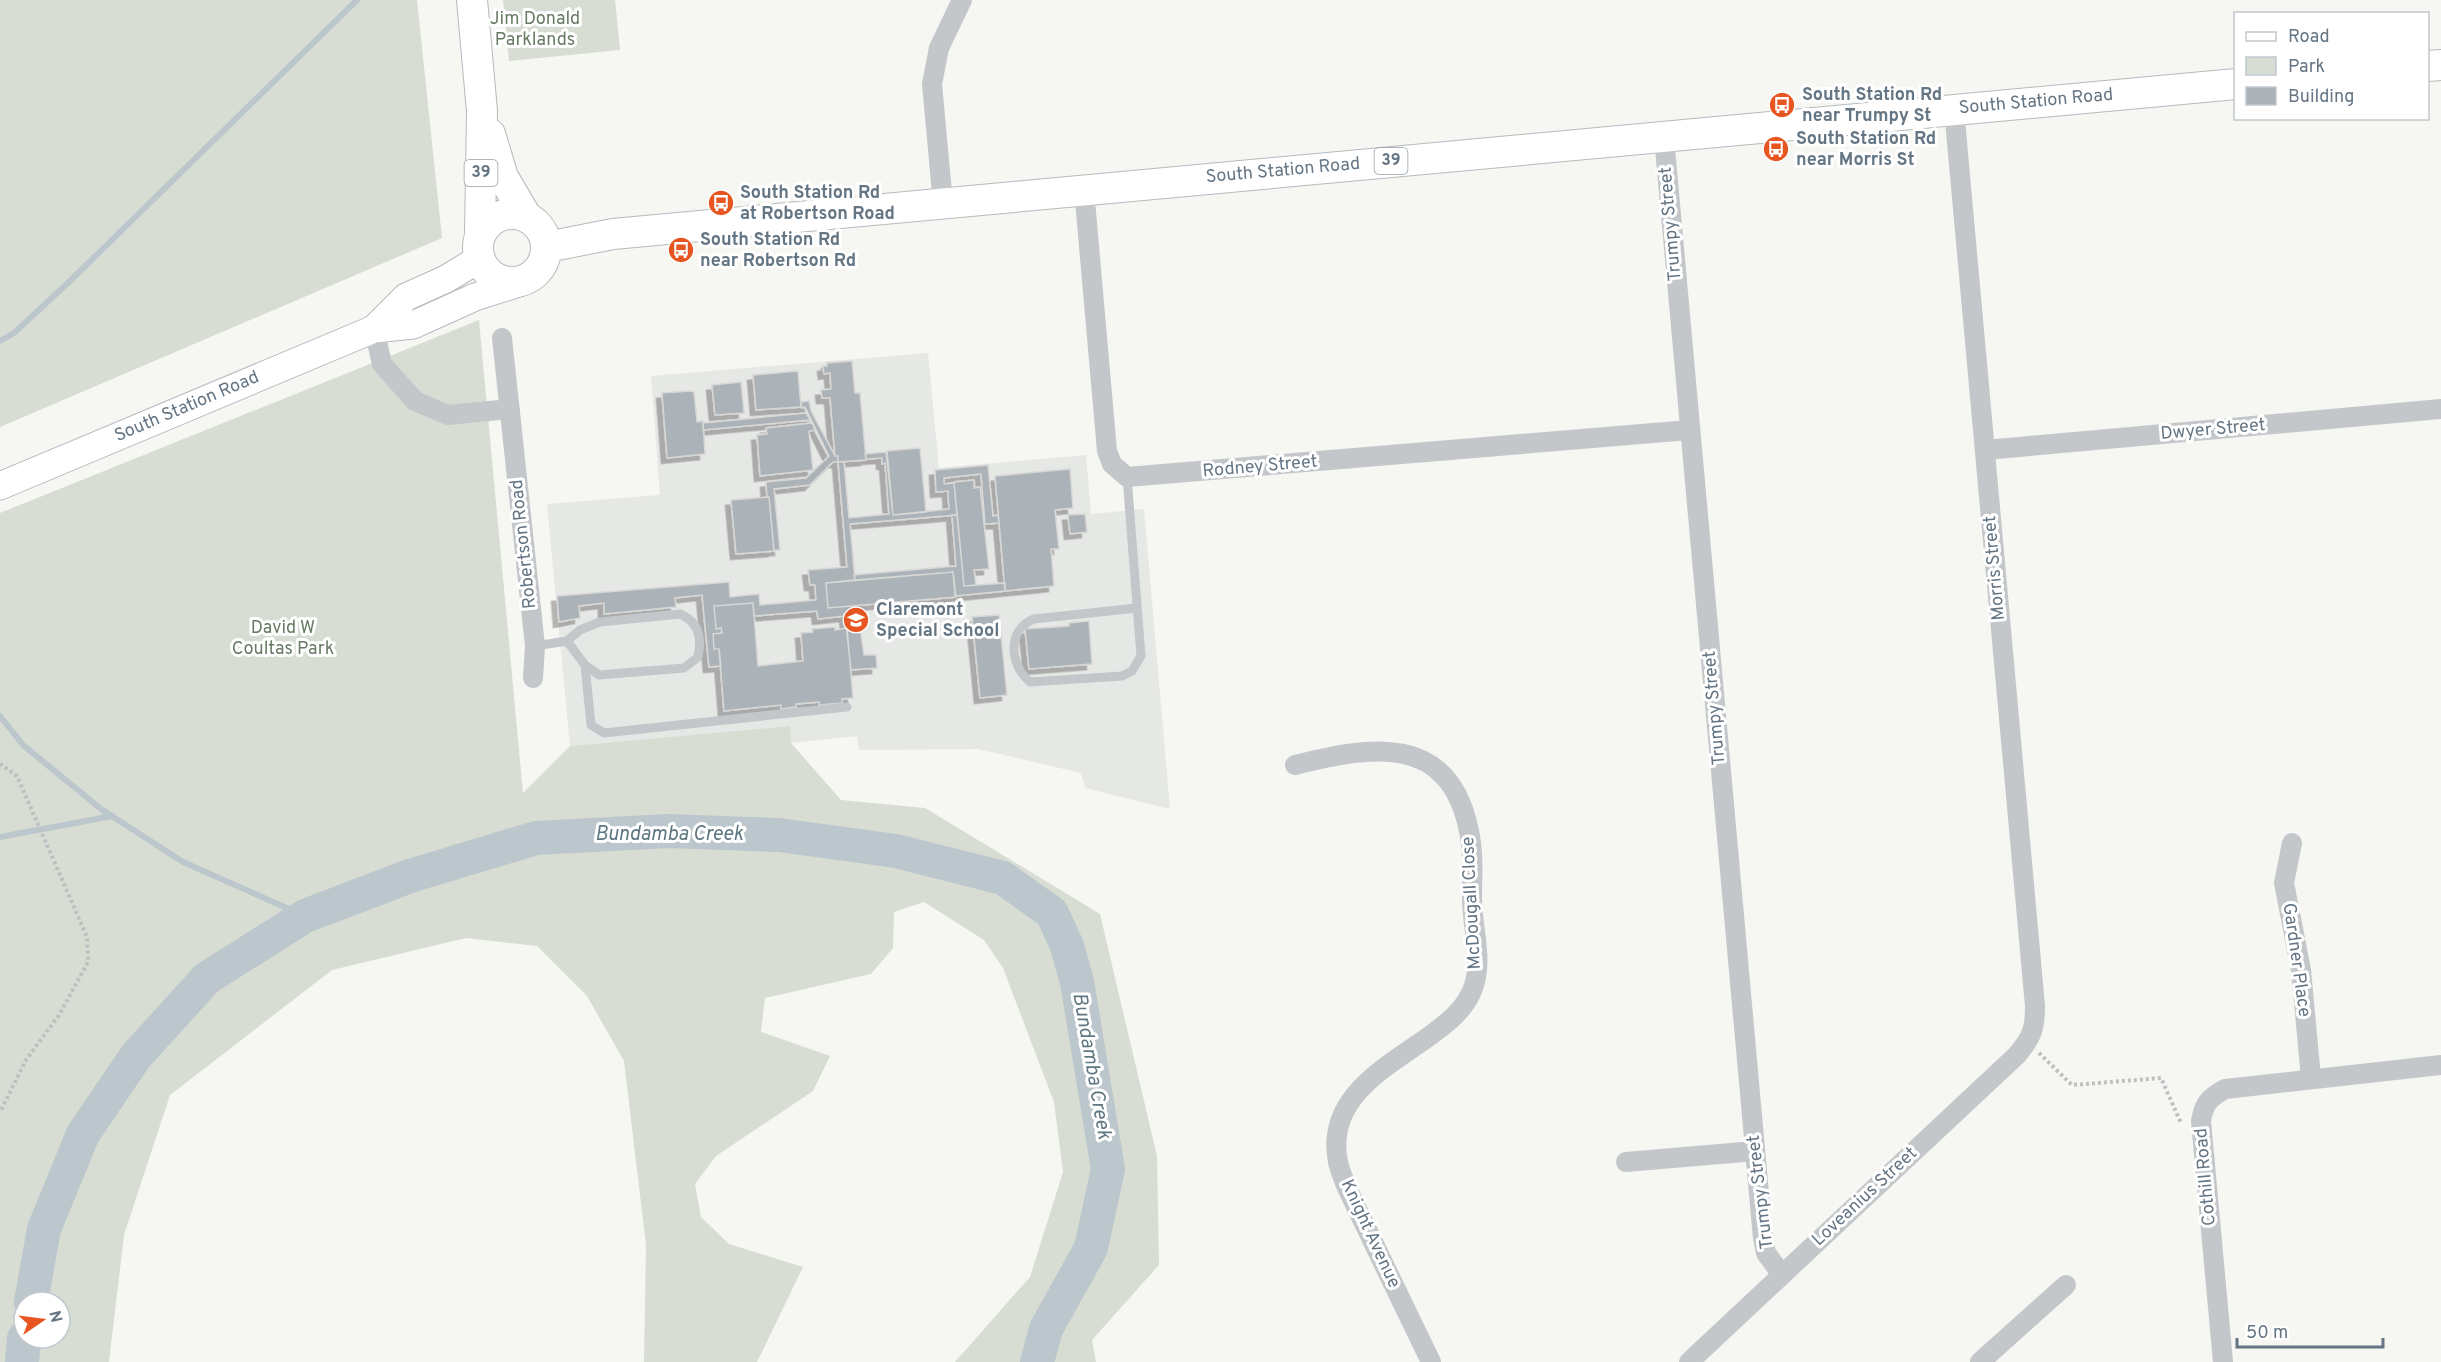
<svg xmlns="http://www.w3.org/2000/svg" width="2441" height="1362" viewBox="0 0 2441 1362" font-family="Overpass,sans-serif">
  <defs>
    <filter id="shadow"><feDropShadow dx="-5.5" dy="5.5" stdDeviation="0" flood-color="#0004"/></filter>
  </defs>
  <rect width="100%" height="100%" fill="#f6f6f2"/>
  <path fill="#e6e8e6" d="M928,353L939,468L1086,455L1091,514L1144,509L1170,809L1085,788L1081,773L978,749L859,750L857,736L791,743L789,726L570,746L547,504L660,495L651,376Z"/>
  <path fill="#d7ddd3" fill-rule="evenodd" d="M0,0H417L442,238L0,427Z
    M503,0H615L620,50L509,61Z
    M479,320L523,793L570,746L790,726L791,743L841,800L925,808L1100,914L1157,1156L1159,1265L1092,1340L1096,1362H955L1030,1277L1063,1172L1054,1102L1003,968L984,940L924,902L894,912L893,948L871,974L765,998L761,1032L830,1056L813,1091L716,1156L695,1184L701,1217L729,1244L803,1267L757,1362H644L646,1245L624,1061L587,996L537,946L466,938L332,970L170,1095L124,1235L109,1362H0V513ZM24,1302H60V1338H24Z"/>
  <g fill="none" stroke-linecap="round" stroke-linejoin="round">
    <path stroke="#bcc7cd" stroke-width="6" d="M0,341L14,333L70,281L357,0
      M0,716L23,745L101,809L183,862L305,916
      M0,837L112,816"/>
    <path stroke="#bcc7cd" stroke-width="34" d="M31,1302L44,1229L83,1134L136,1056L207,978L305,916L410,876L536,838L668,831L779,835L896,851L1003,878L1052,913L1067,946L1077,982L1108,1169L1091,1248L1046,1329L1037,1362
      M22,1362L24,1338"/>
  </g>
  <path fill="#abb3b9" stroke="#d7d7d5" stroke-width="1.5" filter="url(#shadow)" d="M852,361L855,393H860L866,460L838,462V456H835L830,398H822L821,390L831,389L830,373L824,374L823,366H827V363Z
    M798,371L801,407L756,410L753,375Z
    M741,382L744,413L715,415L712,385Z
    M690,391L694,392L697,422L703,421L705,454L667,458L662,393Z
    M809,401L811,411L835,456H838V462H844L849,518L889,514L885,463L882,464V458L866,459L865,454L886,452L893,515L949,509L948,491L936,492L935,470L988,465L993,516L998,515L999,523L985,524L981,474L944,478V484L954,483L957,515L850,524L855,580L826,583L828,608L852,606L855,629L860,628L864,655H876L877,668L851,670L845,616L818,619L817,611L754,616L753,603L714,606L716,629L721,628L722,633L713,634L714,649H719L721,666L709,667L702,595L675,598L676,607L604,614V603L579,606L580,618L559,622L557,596L729,582L730,597L759,594L760,605L816,600L815,585H810L808,570L847,567L838,462H833L810,485L774,489L780,550H774L769,497H767L766,482L806,478L829,456L805,407L802,408L801,402Z
    M806,413L810,420L703,430V423Z
    M812,423L815,430L809,431L813,470L760,476L757,435L767,434L766,428Z
    M920,448L926,512L893,515L887,451Z
    M1070,469L1073,508L1055,510L1059,549H1051L1054,586L1005,591L995,476Z
    M974,480V488L980,487L989,569L974,570L976,585L964,586L954,482Z
    M769,497L774,551L736,554L731,500Z
    M1085,514L1087,532L1070,534L1068,515Z
    M952,515H957L964,586L1005,583V591L955,596L953,572L855,580L854,575L956,566Z
    M953,572L956,597L828,608L826,583Z
    M753,603L758,666L803,661L801,633L813,632L812,629L835,627V630L847,628L853,698L842,699V703L819,705V702L796,704V707L781,709V705L724,711L719,649H714L713,634L722,633L721,628L716,629L714,606Z
    M999,615L1007,695L980,698L972,617Z
    M1089,621L1092,664L1029,669L1025,629L1069,626V623Z"/>
  <g fill="none" stroke-linecap="round" stroke-linejoin="round">
    <g stroke="#b5babf" stroke-width="29">
      <path id="secondary" d="M374,329L406,297L446,279L479,259
        M0,486L374,329L413,325L475,297L519,283"/>
    </g>
    <g stroke="#b6babe" stroke-width="32">
      <path id="primary" d="M472,0L482,111L480,235
        M2428,66L2441,65
        M490,134L503,177L526,216
        M478 248a34 34 0 1 1 68 0a34 34 0 1 1-68 0Z
        M547,247L613,234L2236,84"/>
    </g>
    <path stroke="#bdbfc1" stroke-width="4" stroke-dasharray="3 3" stroke-linecap="butt" d="M0,764L17,776L87,937L88,962L59,1015L26,1060L0,1112
      M2039,1053L2072,1085L2161,1078L2181,1123"/>
    <path stroke="#c3c7ca" stroke-width="9" d="M1127,477L1141,656L1132,671L1122,676L1030,682C1010,666 1006,630 1034,619L1137,608
      M535,646L567,641L580,630L600,622L680,614C699,622 702,638 698,657L684,668L599,675L585,665L567,641
      M585,665L591,725L604,733L847,707"/>
    <path stroke="#c3c7ca" stroke-width="20" d="M1664,137L1763,1238L1766,1253L1782,1275
      M1084,189L1107,451L1112,464L1127,477L1689,430
      M943,204L932,84L939,48L962,0
      M374,329L382,364L415,401L448,415L510,409
      M502,338L535,646L533,678
      M1985,450L2441,409
      M1295,765C1371,746 1449,732 1469,831C1474,854 1472,876 1472,899C1472,930 1485,963 1471,993C1462,1012 1447,1023 1431,1035C1387,1067 1325,1097 1338,1162C1340,1171 1344,1180 1347,1188L1431,1362
      M2292,843L2284,883L2301,970L2311,1078
      M1626,1162L1755,1151
      M1689,1362L2017,1055C2032,1037 2035,1029 2035,1006L1954,109
      M1980,1362L2066,1285
      M2223,1362L2201,1121C2204,1103 2209,1098 2225,1089L2441,1065"/>
    <use href="#secondary" stroke="#fff" stroke-width="27"/>
    <use href="#primary" stroke="#fff" stroke-width="30"/>
  </g>
  <defs>
    <g id="bus-disc" transform="scale(1.35)"><circle r="9.5" fill="#e75521" stroke="#fff"/><path d="M-5-6H5V4H4V6H2V4H-2V6H-4V4H-5ZM-3.5-4V0h7V-4ZM-3.5 1.2v1.5H-2V1.2ZM2 1.2v1.5H3.5V1.2Z" fill="#fff"/></g>
    <g id="school-disc" transform="scale(1.35)"><circle r="9.5" fill="#e75521" stroke="#fff"/><path d="M0-5L7-2L0 1L-7-2ZM-4 1L0 2.5L4 1V4Q0 6-4 4Z" fill="#fff"/></g>
  </defs>
  <g fill-rule="evenodd">
    <use href="#bus-disc" x="1782" y="105"/>
    <use href="#bus-disc" x="1776" y="149"/>
    <use href="#bus-disc" x="721" y="203"/>
    <use href="#bus-disc" x="681" y="250"/>
    <use href="#school-disc" x="856" y="620"/>
  </g>
  <g text-anchor="middle" dominant-baseline="central" stroke-width="6" stroke-linejoin="round" paint-order="stroke">
    <g fill="#fff" stroke="#929ea9" stroke-width="1.5">
      <rect x="1374.5" y="148" width="33" height="26" rx="4.5"/>
      <rect x="464.5" y="160" width="33" height="26" rx="4.5"/>
    </g>
    <g font-size="16" font-weight="bold" fill="#647584">
      <text x="1391" y="161">39</text>
      <text x="481" y="173">39</text>
    </g>
    <g font-size="18" fill="#677b63" stroke="#fff">
      <text x="535" y="19">Jim Donald<tspan x="535" dy="21">Parklands</tspan></text>
      <text x="283" y="628">David W<tspan x="283" dy="21">Coultas Park</tspan></text>
    </g>
    <g font-size="18" font-weight="bold" fill="#647584" stroke="#fff" text-anchor="start">
      <text x="1802" y="95">South Station Rd<tspan x="1802" dy="21">near Trumpy St</tspan></text>
      <text x="1796" y="139">South Station Rd<tspan x="1796" dy="21">near Morris St</tspan></text>
      <text x="740" y="193">South Station Rd<tspan x="740" dy="21">at Robertson Road</tspan></text>
      <text x="700" y="240">South Station Rd<tspan x="700" dy="21">near Robertson Rd</tspan></text>
      <text x="876" y="610">Claremont<tspan x="876" dy="21">Special School</tspan></text>
    </g>
    <g font-size="18" fill="#647584" stroke="#fff">
      <text transform="translate(2036 102) rotate(-5)">South Station Road</text>
      <text transform="translate(1283 171) rotate(-5)">South Station Road</text>
      <text transform="translate(1671 224) rotate(-95)">Trumpy Street</text>
      <text transform="translate(187 407) rotate(-23)">South Station Road</text>
      <text transform="translate(2213 430) rotate(-5)">Dwyer Street</text>
      <text transform="translate(1260 467) rotate(-5)">Rodney Street</text>
      <text transform="translate(524 544) rotate(-96)">Robertson Road</text>
      <text transform="translate(1995 568) rotate(-95)">Morris Street</text>
      <text transform="translate(1715 708) rotate(-95)">Trumpy Street</text>
      <text transform="translate(1472 903) rotate(-93)">McDougall Close</text>
      <text transform="translate(2296 960) rotate(82)">Gardner Place</text>
      <text transform="translate(2206 1177) rotate(-95)">Cothill Road</text>
      <text transform="translate(1761 1192) rotate(-97)">Trumpy Street</text>
      <text transform="translate(1865 1197) rotate(-43)">Loveanius Street</text>
      <text transform="translate(1370 1234) rotate(65)">Knight Avenue</text>
    </g>
    <g font-size="20" font-style="italic" fill="#5f7781" stroke="#fff">
      <text x="669" y="835">Bundamba Creek</text>
      <text transform="translate(1091 1066) rotate(80)">Bundamba Creek</text>
    </g>
  </g>
  <rect x="2234" y="12" width="195" height="108" fill="#ffffff" stroke="#c1c8ce" stroke-width="1.5"/>
  <rect x="2246" y="32" width="30" height="9" fill="#ffffff" stroke="#c1c8ce" stroke-width="1.5"/>
  <text x="2288" y="42" font-size="18" fill="#647584">Road</text>
  <rect x="2246" y="57" width="30" height="18" fill="#d7ddd3" stroke="#c1c8ce" stroke-width="1.5"/>
  <text x="2288" y="72" font-size="18" fill="#647584">Park</text>
  <rect x="2246" y="87" width="30" height="18" fill="#abb3b9" stroke="#c1c8ce" stroke-width="1.5"/>
  <text x="2288" y="102" font-size="18" fill="#647584">Building</text>
  <g transform="translate(42 1320) rotate(76)"><circle r="28" fill="#ffffff" stroke="#c1c8ce" stroke-width="1.5"/>
  <path d="M0-4.5L10 22L0 15L-10 22Z" fill="#e75521"/>
  <text y="-9" font-size="16" font-weight="bold" text-anchor="middle" fill="#647584">N</text>
  </g>
  <path d="M2237 1338v9h146v-9" fill="none" stroke="#647584" stroke-width="3"/>
  <text x="2246" y="1338" font-size="18" fill="#647584" stroke="#ffffff" stroke-width="4.5" paint-order="stroke">50 m</text>
</svg>
